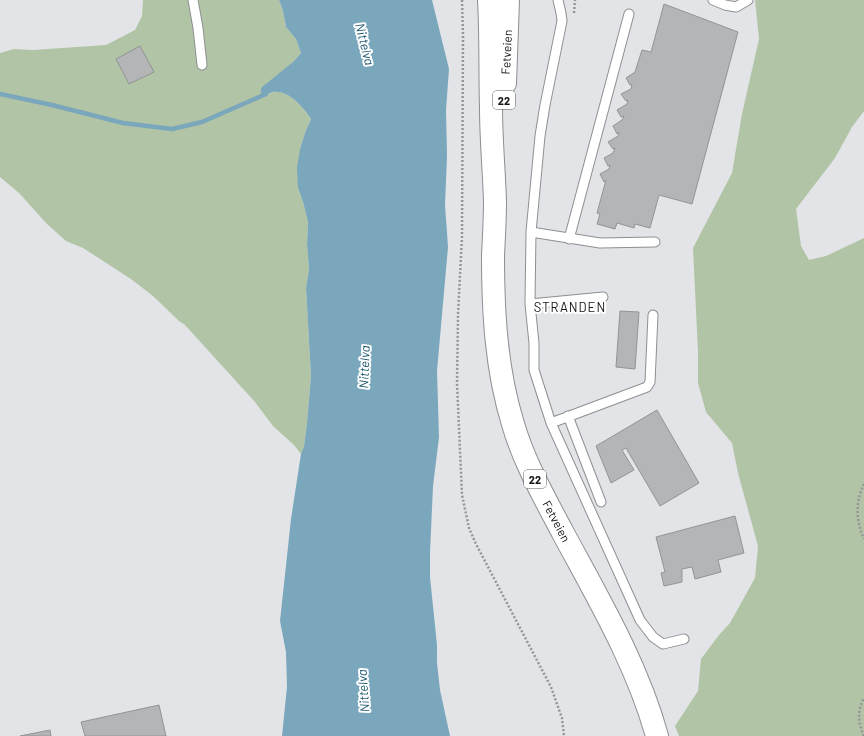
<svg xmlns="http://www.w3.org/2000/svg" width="864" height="736" viewBox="0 0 864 736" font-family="Barlow,sans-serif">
  <rect width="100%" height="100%" fill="#e2e4e7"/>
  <path fill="#b1c4a5" d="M143,0H279L283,11L286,27L296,39L301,53L262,96C265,95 270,93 274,92C289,90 303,108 311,119L305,133L300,149L298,188L303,202L308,222L307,244L309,269L306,288L311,376L307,423L304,446L301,454L294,445L273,426L255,402L185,325L179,321L153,296L131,279L83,248L66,241L47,224L19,193L0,177V53L14,49L33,50L106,45L135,30L142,16Z
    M755,0H864V111L852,127L835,158L796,209L801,246L809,260L826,256L864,238V736H679L675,726L698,691L701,659L719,635L730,623L755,578L758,546L738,473L732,443L706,412L698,383V352L693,248L732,173L742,114L759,39Z"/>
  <path fill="#7aa7bc" d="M279,0H432L449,69L446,110L447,156L445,205L448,247L437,371L439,437L433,486L430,553V577L437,645V663L440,690L450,736H282L287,687L286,652L280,621L291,519L301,454L304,446L307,423L311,376L306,288L309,269L307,244L308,222L303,202L298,188L297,168L300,149L305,133L311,119C304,108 288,89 273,92C269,93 265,95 261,96V88L293,62L301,53L296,39L286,27L283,11Z"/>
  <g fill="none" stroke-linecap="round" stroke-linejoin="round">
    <path stroke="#7aa7bc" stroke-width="4.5" d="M0,94L52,105L123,123L172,129L202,122L266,94"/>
  </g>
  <path fill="#b3b5b7" stroke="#929496" d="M664,4L738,32L692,204L659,195L650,228L635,224L634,228L617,223L615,229L597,224L600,214L597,213L606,180L604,182L600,174L609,169L610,165L608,166L604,158L613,153L615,148L613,149L608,142L618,136L619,132L617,134L613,126L622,120L624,116L621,117L617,110L627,104L628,100L626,101L621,94L631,89L632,84L630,85L626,78L635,72L642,50L651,52Z
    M140,46L154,72L129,84L116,59Z
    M620,311L639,312L635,369L616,367Z
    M657,410L699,483L660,506L626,448L622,450L634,470L611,483L596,446Z
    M735,516L744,553L718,560L721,572L695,579L692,567L682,569V582L664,586L661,573L665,572L656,537Z
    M159,705L166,736H85L81,722Z
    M50,730L51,736H20Z"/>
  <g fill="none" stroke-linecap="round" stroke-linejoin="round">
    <g stroke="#8d8f91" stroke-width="11">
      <path id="service" d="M193,0L198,28L202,65
        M558,0L561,13L562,21L545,105L540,136L531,232L530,304L534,343V370L551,423L640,620L653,637L663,644L684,639
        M713,0L725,5L736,7L748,0
        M531,232L600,243L655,242
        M569,239L629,14
        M530,304L603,297
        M568,416L601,502
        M551,423L647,387L650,382L653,315"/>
    </g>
    <g stroke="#8d8f91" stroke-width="24">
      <path id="trunk" d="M489,0C491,36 490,72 491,108C491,139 494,170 495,201C495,219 494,237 493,255C493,312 496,369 513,424C524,462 544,497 563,533C598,598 637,664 657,736
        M505,83L508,0"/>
    </g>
    <path stroke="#939597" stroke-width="2.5" stroke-dasharray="2 2" stroke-linecap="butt" d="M462,0L463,36L462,237L458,314L457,383L462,495L469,528L476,544L551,687L562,718L564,736
      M574,13L575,0
      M864,484C855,502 856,521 864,539
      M864,736C858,723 857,711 864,698"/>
    <use href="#service" stroke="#fff" stroke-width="9"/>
    <use href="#trunk" stroke="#fff" stroke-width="22"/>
  </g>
  <g text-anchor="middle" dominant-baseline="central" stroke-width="4" stroke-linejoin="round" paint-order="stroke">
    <g fill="#fff" stroke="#5a5b5c" stroke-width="1">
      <rect x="493" y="91" width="22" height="18" rx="3"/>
      <rect x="524" y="470" width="22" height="18" rx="3"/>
    </g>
    <g font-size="11" font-weight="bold" fill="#141516">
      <text x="504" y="100">22</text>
      <text x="535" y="479">22</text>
    </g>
    <g font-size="12" fill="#141516" stroke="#fff">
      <text transform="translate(506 52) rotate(-87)">Fetveien</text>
      <text transform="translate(557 521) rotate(62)">Fetveien</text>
    </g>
    <g font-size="13" font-style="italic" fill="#1b566d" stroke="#fff">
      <text transform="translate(365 44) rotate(76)">Nittelva</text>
      <text transform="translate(364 367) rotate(-88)">Nittelva</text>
      <text transform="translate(363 691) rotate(-94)">Nittelva</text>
    </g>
    <g font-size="13" letter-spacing="1" fill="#141516" stroke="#fff">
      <text x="570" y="307">STRANDEN</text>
    </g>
  </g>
</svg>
